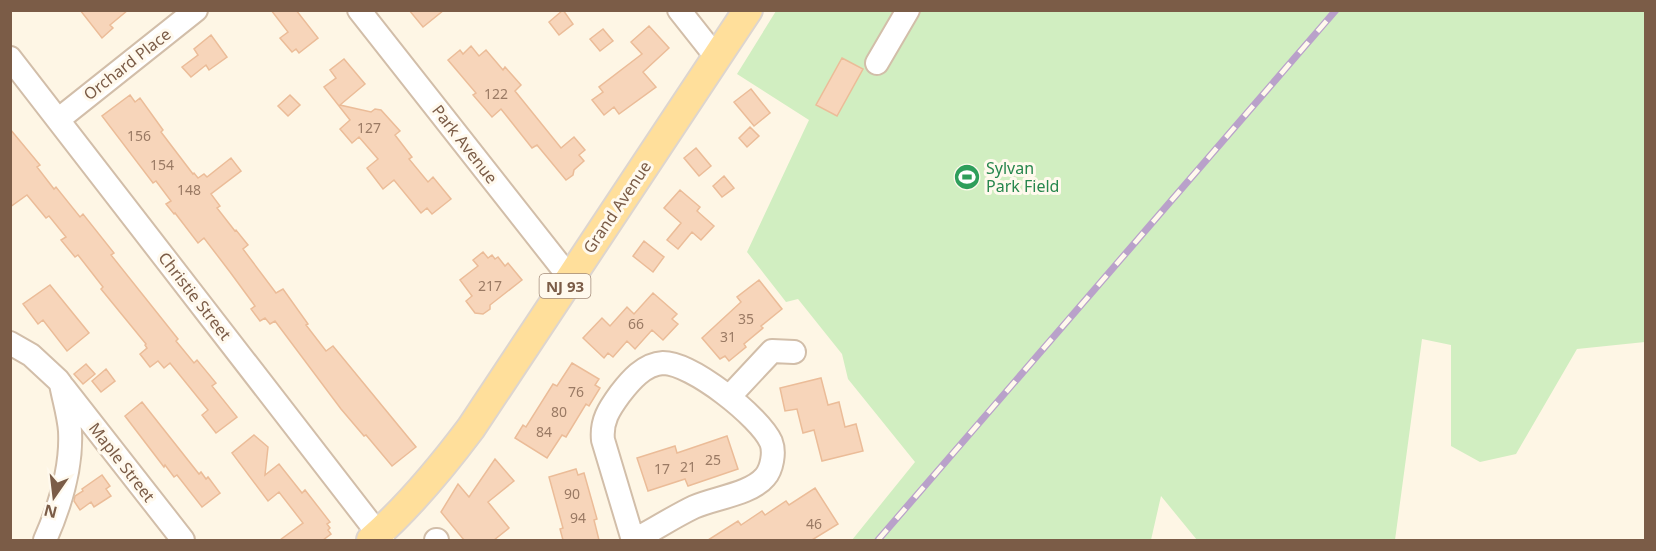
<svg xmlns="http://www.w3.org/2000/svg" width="1656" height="551" viewBox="0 0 1656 551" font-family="'Noto Sans',sans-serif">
  <rect width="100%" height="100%" fill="#fef6e5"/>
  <path fill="#d1eec1" d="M776,11H1645V342L1577,349L1516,454L1480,462L1451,446V345L1422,339L1395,540H1197L1161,496L1151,540H852L915,462L848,379L842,354L798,299L786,302L747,252L809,120L737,74Z"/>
  <path fill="#f7d5ba" stroke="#ebbc98" stroke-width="1.5" d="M80,10H128L110,25L113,28L102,38Z
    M271,10H296L318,38L299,53L296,49L292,52L280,38L288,32Z
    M409,10H444L423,27Z
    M563,10L573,24L559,35L549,22Z
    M649,26L669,48L643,72L656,87L619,114L614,107L604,115L592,100L603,92L599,87L642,54L631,42Z
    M603,29L613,41L600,51L590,39Z
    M211,35L227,57L209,70L206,65L191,77L182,67L198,55L194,49Z
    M471,46L479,56L486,50L503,70L505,67L521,85L515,91L561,148L574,137L585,150L579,155L584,161L574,170L573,175L566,180L537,145L532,148L501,109L492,117L473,95L476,93L448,60L460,50L463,54Z
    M842,58L863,69L837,116L816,105Z
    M344,59L365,84L340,105L371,112L375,109L381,110L400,131L395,135L412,157L409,159L428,182L433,177L451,199L432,214L427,208L421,213L394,180L383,189L367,168L378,159L359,137L352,143L340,129L350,120L324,87L336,78L330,70Z
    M751,89L770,113L754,126L734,102Z
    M130,95L135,102L140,98L163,130L161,132L193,174L194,173L198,178L204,174L207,177L231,158L241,171L211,194L220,206L217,208L235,231L236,230L248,245L243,249L276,293L283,289L308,324L306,325L326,351L333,346L416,447L392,466L366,435L364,436L341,409L275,321L270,324L265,318L260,321L251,309L255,306L230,272L204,238L198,243L175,213L174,214L166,204L171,201L156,181L153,183L102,116Z
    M290,95L300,105L288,116L278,106Z
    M750,127L759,136L747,147L739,138Z
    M10,129L40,165L37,167L54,189L56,187L80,217L83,214L114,253L111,255L178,339L176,341L194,363L197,360L216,383L212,386L237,417L216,433L202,415L208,410L170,363L164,368L158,361L150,367L140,354L147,348L145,345L146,344L101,289L103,287L78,255L75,257L61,240L66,237L49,216L46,218L27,195L10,207Z
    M696,148L711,166L699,176L684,158Z
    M724,176L734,188L722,197L713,186Z
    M680,190L700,207L697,211L714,226L701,240L692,232L678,249L667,240L681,223L664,208Z
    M644,241L664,257L653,272L633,256Z
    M483,252L488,258L492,255L495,259L498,257L505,266L508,263L522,280L490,305V309L483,314L475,313L466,301L472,296L460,280L478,266L473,260Z
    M759,280L782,309L761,326L763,328L744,344L746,347L729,361L725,356L720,359L702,338L741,302L737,297Z
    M50,285L89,333L67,351L43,320L38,324L23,304Z
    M653,293L677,314L672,319L678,324L663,340L652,330L635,349L627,341L613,357L608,353L604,358L583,338L602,318L610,326L627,307L634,314Z
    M572,363L599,379L595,385L600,388L589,406L586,404L566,437L562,435L547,458L515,438L523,425L526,427L553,384L557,386Z
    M86,364L95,374L83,384L74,374Z
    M106,369L115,381L101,392L92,381Z
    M821,378L828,405L839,402L845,427L856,424L863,451L822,461L814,430L803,433L797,409L785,411L780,388Z
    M142,402L199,474L201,472L206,479L208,477L220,493L202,507L177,475L174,477L165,465L164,467L125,416Z
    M254,435L268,447L265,475L279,464L302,493L305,490L330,522L327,524L330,528L328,530L331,534L323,540H280L303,523L279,492L268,501L232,453Z
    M727,436L738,469L688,486L685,479L648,491L637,458L675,446L677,453Z
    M495,459L514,481L488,502L509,528L494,540H464L441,512L458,484L469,497Z
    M576,469L578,475L584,473L597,519L594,520L599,540H563L560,529L563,528L549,477Z
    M102,475L110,486L106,489L111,496L94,507L91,502L80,510L74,501L75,496L83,491L82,489Z
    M815,488L838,524L812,540H708L738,521L741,525L762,511L765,515L786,501L789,505Z"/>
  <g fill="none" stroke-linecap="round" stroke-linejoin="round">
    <g stroke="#d2bea9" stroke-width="26">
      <path id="minor" d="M359,10L570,278
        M679,10L717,58
        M10,58L383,540
        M877,63L908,10
        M59,119L196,10
        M10,343L31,355L58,380L61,384C64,400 69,416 70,431C72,469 60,506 45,540
        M64,388L183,540
        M729,397L772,351L794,352
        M436,540H437
        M633,540L603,440C601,421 609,409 620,394C630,381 644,364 663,363C692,363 760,417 771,442C775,452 772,469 765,477C751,494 714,498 694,507C673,517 654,530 634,540"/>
    </g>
    <g stroke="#ddd5cf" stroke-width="32">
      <path id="major" d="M371,540C409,507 441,468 471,428L748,10"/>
    </g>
    <use href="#minor" stroke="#fff" stroke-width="22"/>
    <use href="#major" stroke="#ffdf9b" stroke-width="28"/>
    <g stroke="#b9a1ca" stroke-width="7">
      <path id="rail" d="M878,540L1336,10"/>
    </g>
    <use href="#rail" stroke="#fff9ed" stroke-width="4.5" stroke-dasharray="14" stroke-linecap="butt"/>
  </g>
  <defs>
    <g id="stadium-disc" transform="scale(1.35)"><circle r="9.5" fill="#2e9e5b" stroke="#fff9ed"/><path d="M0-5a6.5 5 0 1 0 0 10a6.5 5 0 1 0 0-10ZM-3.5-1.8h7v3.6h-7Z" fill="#fff"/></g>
  </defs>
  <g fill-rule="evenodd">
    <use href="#stadium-disc" x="967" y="177"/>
  </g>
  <g text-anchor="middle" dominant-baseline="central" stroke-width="6" stroke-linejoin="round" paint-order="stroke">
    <g font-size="14" fill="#9a7a64">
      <text x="496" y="93">122</text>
      <text x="369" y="127">127</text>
      <text x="139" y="135">156</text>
      <text x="162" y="164">154</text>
      <text x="189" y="189">148</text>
      <text x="490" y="285">217</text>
      <text x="746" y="318">35</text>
      <text x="636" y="323">66</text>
      <text x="728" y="336">31</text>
      <text x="576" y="391">76</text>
      <text x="559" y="411">80</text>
      <text x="544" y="431">84</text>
      <text x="713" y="459">25</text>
      <text x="688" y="466">21</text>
      <text x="662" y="468">17</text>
      <text x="572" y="493">90</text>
      <text x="578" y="517">94</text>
      <text x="814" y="523">46</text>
    </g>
    <rect fill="#fff9ed" stroke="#a38b79" stroke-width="1.5" x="539.5" y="274" width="51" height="24" rx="4.5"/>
    <g font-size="15" font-weight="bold" fill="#7b5c47">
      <text x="565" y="286">NJ 93</text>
    </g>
    <g font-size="16" fill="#7b5c47" stroke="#fff9ed">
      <text transform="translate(127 64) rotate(-38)">Orchard Place</text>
      <text transform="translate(465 144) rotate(52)">Park Avenue</text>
      <text transform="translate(617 207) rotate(-56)">Grand Avenue</text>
      <text transform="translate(195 296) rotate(52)">Christie Street</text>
      <text transform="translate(122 462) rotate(52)">Maple Street</text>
    </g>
    <g font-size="16" fill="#27864d" stroke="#fff9ed" text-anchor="start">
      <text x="986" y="168">Sylvan<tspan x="986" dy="18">Park Field</tspan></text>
    </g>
  </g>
  <rect width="1656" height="551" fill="none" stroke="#7b5c47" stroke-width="24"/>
  <g transform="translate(54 497) rotate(194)" stroke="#fff9ed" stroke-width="4.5" paint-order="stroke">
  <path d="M0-4.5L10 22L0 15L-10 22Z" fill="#7b5c47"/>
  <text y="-9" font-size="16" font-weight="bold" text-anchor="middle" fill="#7b5c47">N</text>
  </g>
</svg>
